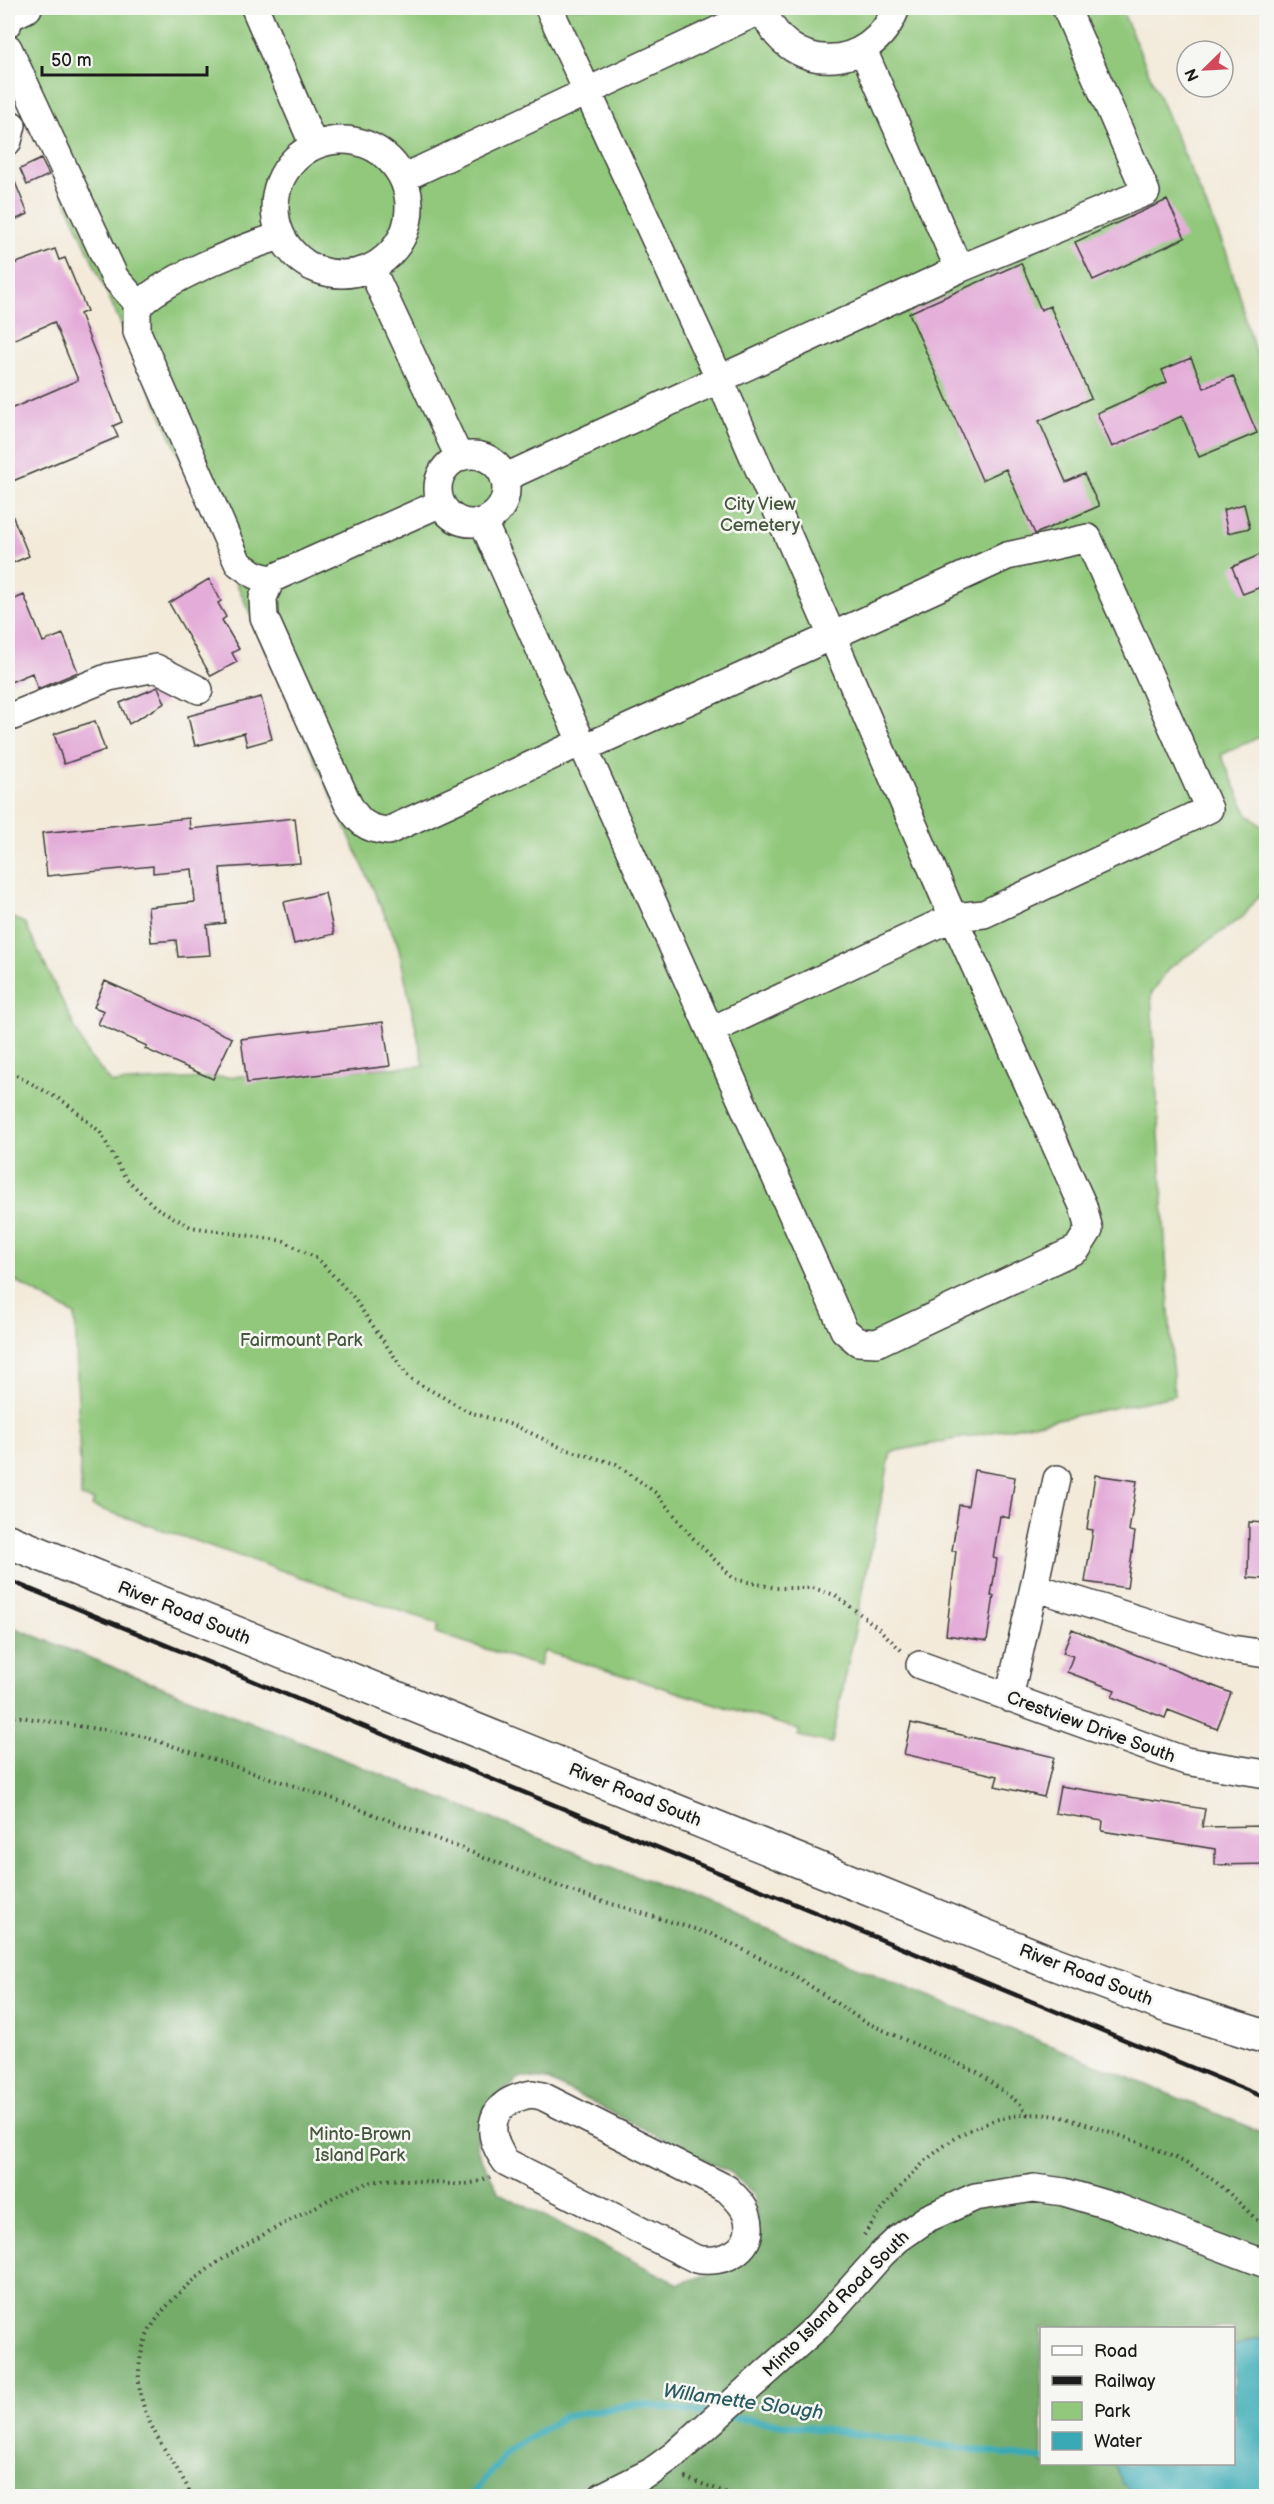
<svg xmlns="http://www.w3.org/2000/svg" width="1274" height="2504" viewBox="0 0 1274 2504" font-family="'Balsamiq Sans',sans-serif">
  <rect width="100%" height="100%" fill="#f6f6f2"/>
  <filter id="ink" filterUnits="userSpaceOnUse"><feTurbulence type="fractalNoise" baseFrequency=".0167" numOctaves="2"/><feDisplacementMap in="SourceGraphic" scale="12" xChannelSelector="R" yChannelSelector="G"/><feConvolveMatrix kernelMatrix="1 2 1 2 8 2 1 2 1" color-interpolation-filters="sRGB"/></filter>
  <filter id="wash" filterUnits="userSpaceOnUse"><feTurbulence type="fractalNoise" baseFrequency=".008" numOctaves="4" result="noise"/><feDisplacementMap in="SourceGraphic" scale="24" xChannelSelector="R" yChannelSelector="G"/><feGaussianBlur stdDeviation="1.35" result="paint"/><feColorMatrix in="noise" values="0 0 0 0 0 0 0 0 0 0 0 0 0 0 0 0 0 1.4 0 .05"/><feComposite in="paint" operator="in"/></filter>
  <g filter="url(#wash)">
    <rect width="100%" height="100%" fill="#f3eada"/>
    <path fill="#91c87b" stroke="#56724c" stroke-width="1.5" d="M8,8H1121L1227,254L1266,389V734L1221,755L1247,813L1263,827L1266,835V887L1243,917L1169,968L1151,994L1174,1396L891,1452L832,1743L798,1736L800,1730L544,1651L539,1666L436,1633L439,1624L92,1506L94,1501L81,1497L75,1315L8,1277V916L25,923L88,1055L112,1083L424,1066L398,945L8,71Z"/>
    <path fill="#74ac6b" stroke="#486444" stroke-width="1.5" fill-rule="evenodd" d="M8,1625L747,1921L1266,2134V2339H1256L1234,2346V2328H1042V2464H1114L1123,2484L1138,2496H8ZM522,2077L548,2080L731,2173L754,2194L757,2222L741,2264L678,2284L499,2193L476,2146L487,2104Z"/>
    <path fill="#39aab5" stroke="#2a6368" stroke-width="1.5" d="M1256,2339H1266V2496H1138L1123,2484L1114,2464H1234V2346Z"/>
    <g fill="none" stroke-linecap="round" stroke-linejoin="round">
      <path stroke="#39aab5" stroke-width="7" d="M729,2417L1042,2459
        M471,2496L509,2451L564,2416L638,2404L709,2414"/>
    </g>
    <g id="blocks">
      <path fill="#e4add9" d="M41,159L49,175L27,185L20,169Z
        M8,165L28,214L8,223Z
        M1167,200L1185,238L1093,280L1075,242Z
        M55,249L59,260L65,258L87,311L80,314L122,422L113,426L118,437L8,483V410L78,380L54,322L8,342V266Z
        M1021,263L1041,310L1050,306L1091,398L1039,421L1066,482L1084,474L1099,506L1035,534L1006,469L982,480L909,313Z
        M1191,358L1204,388L1233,376L1257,433L1199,457L1182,416L1112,447L1097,413L1167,382L1162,370Z
        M1244,504L1250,528L1228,533L1223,510Z
        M8,505L29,556L8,565Z
        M1266,552V585L1243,594L1232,567Z
        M209,579L221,601L218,603L226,617L222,620L239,649L232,653L237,662L211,676L169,603Z
        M24,595L43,642L63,634L78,672L38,689L32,673L8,683V602Z
        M158,687L165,703L129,724L120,703Z
        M261,697L272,739L247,746L244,733L195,746L188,716Z
        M95,721L105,750L64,764L54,734Z
        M189,818L190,829L295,818L300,863L220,868L225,923L207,925L210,955L178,957L176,940L151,942L148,907L195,902L192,869L153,873V866L47,876L42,833Z
        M325,893L334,934L294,944L284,902Z
        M105,981L232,1038L213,1079L145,1049L147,1046L98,1024L104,1011L94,1007Z
        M383,1022L390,1066L247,1083L241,1039Z
        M974,1470L1015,1477L1009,1518L1000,1516L993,1558L997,1559L991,1596H994L987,1641L946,1635L956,1551H952L959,1505L968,1506Z
        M1095,1475L1137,1481L1129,1531L1135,1532L1127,1588L1085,1582L1093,1530L1087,1529Z
        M1249,1522L1266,1523V1579L1248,1578Z
        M1072,1629L1231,1693L1217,1729L1168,1710L1165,1718L1112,1697L1115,1690L1067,1672L1073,1656L1063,1653Z
        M911,1723L1054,1757L1044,1797L995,1786L998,1776L904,1754Z
        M1060,1786L1205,1809L1202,1827L1266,1826V1864L1215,1865V1849L1102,1831L1103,1821L1055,1813Z"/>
    </g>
  </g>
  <g filter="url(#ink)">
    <use href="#blocks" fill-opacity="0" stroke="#3c3b38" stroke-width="1.5"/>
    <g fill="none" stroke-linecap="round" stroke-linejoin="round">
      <g stroke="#3c3b38" stroke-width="30">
        <path id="minor" d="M255,8L314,146
          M763,8C785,76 872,74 896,8
          M8,23L10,17L28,8
          M8,48L115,278L133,298L143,300
          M863,50L959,269
          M275 207a67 67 0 1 1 134 0a67 67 0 1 1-134 0Z
          M8,141L12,125
          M403,178L763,9
          M281,236C246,246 158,281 137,308V332L238,563L255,575L271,579L441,503
          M371,268L459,457
          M438 489a34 34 0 1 1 68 0a34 34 0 1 1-68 0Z
          M504,478L959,269L1146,192L1066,8
          M483,522L844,1330L858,1342L877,1343L1077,1249L1089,1230L1083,1206L953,917L832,636L1007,556L1088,538L1209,809L984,914L953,917L712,1030
          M271,579L263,598L264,617L348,804C359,822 366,829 388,831L573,746L584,748L832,636L720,380L549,8
          M8,718L109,677L156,668L199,690
          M1034,1587L1057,1479
          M920,1665L1186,1761L1266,1774
          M1009,1698L1034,1587L1232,1649L1266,1654
          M532,2094L542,2096L727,2189C734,2196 744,2205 747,2215C758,2249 724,2265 696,2259L506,2162C482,2129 491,2101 532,2094Z
          M603,2496L651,2472L673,2456L817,2327L882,2254L898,2239L928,2218L975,2197L1034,2188L1064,2192L1118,2208L1266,2264"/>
      </g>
      <g stroke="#3c3b38" stroke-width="36">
        <path id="major" d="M8,1541L1042,1959L1170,2007L1266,2037"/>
      </g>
      <path stroke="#3c3b38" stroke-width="4" stroke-dasharray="1.5 4.5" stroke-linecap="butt" d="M8,1067L11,1072L66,1103L100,1132L125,1177L155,1207L191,1227L284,1241L318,1259L353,1297L409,1378L469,1412L516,1426L562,1448L616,1464L656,1493L692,1537L734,1579L776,1588H813L835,1595L877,1627L903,1652
        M8,1715L142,1736L334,1799L576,1893L714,1935L794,1975L863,2021L977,2072L1020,2104L1028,2115
        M864,2235C907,2172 964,2107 1049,2115C1069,2117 1090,2126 1110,2132C1144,2144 1183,2158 1213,2180C1232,2194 1249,2213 1266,2229
        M685,2478L736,2496
        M192,2496C174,2458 143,2428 139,2383C138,2364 142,2342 152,2326C187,2272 253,2240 308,2211C330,2199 353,2185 378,2181C414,2174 456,2194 490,2177"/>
      <use href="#minor" stroke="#fff" stroke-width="27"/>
      <use href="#major" stroke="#fff" stroke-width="33"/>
      <path stroke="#1c1c1c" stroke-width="4.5" d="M8,1580L1266,2098"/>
    </g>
  </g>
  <g text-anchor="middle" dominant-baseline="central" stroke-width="5" stroke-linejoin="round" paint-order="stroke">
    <g font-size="18" fill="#45583d" stroke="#f6f6f2">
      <text x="760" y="504">City View<tspan x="760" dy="21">Cemetery</tspan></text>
      <text x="301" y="1340">Fairmount Park</text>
      <text x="360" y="2134">Minto-Brown<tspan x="360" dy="21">Island Park</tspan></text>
    </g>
    <g font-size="18" fill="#1c1c1c" stroke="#f6f6f2">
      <text transform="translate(184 1613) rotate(22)">River Road South</text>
      <text transform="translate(1091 1727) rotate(20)">Crestview Drive South</text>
      <text transform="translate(635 1795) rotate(22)">River Road South</text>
      <text transform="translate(1086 1975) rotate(21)">River Road South</text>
      <text transform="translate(836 2304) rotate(-45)">Minto Island Road South</text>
    </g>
    <g font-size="20" font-style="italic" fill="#295c61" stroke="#f6f6f2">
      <text transform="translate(743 2402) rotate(8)">Willamette Slough</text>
    </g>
  </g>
  <rect width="1274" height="2504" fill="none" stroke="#f6f6f2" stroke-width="30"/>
  <rect x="1040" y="2327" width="195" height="138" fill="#f6f6f2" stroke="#9f9f9c" stroke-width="1.5"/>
  <rect x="1052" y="2346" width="30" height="9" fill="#ffffff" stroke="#9f9f9c" stroke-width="1.5"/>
  <text x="1094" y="2357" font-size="18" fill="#1c1c1c">Road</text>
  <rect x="1052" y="2376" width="30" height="9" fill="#1c1c1c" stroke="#9f9f9c" stroke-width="1.5"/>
  <text x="1094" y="2387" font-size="18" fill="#1c1c1c">Railway</text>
  <rect x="1052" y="2402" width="30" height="18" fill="#91c87b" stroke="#9f9f9c" stroke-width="1.5"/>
  <text x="1094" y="2417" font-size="18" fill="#1c1c1c">Park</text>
  <rect x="1052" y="2432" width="30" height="18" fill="#39aab5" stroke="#9f9f9c" stroke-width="1.5"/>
  <text x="1094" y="2447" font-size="18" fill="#1c1c1c">Water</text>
  <g transform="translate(1205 69) rotate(246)"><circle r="28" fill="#f6f6f2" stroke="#9f9f9c" stroke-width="1.5"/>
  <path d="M0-4.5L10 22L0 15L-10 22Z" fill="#d1495b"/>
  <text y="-9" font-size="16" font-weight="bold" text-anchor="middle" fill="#1c1c1c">N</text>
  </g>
  <path d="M42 66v9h165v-9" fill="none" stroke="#1c1c1c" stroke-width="3"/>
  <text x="51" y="66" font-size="18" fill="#1c1c1c" stroke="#f6f6f2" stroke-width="4.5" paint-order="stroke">50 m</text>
</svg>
